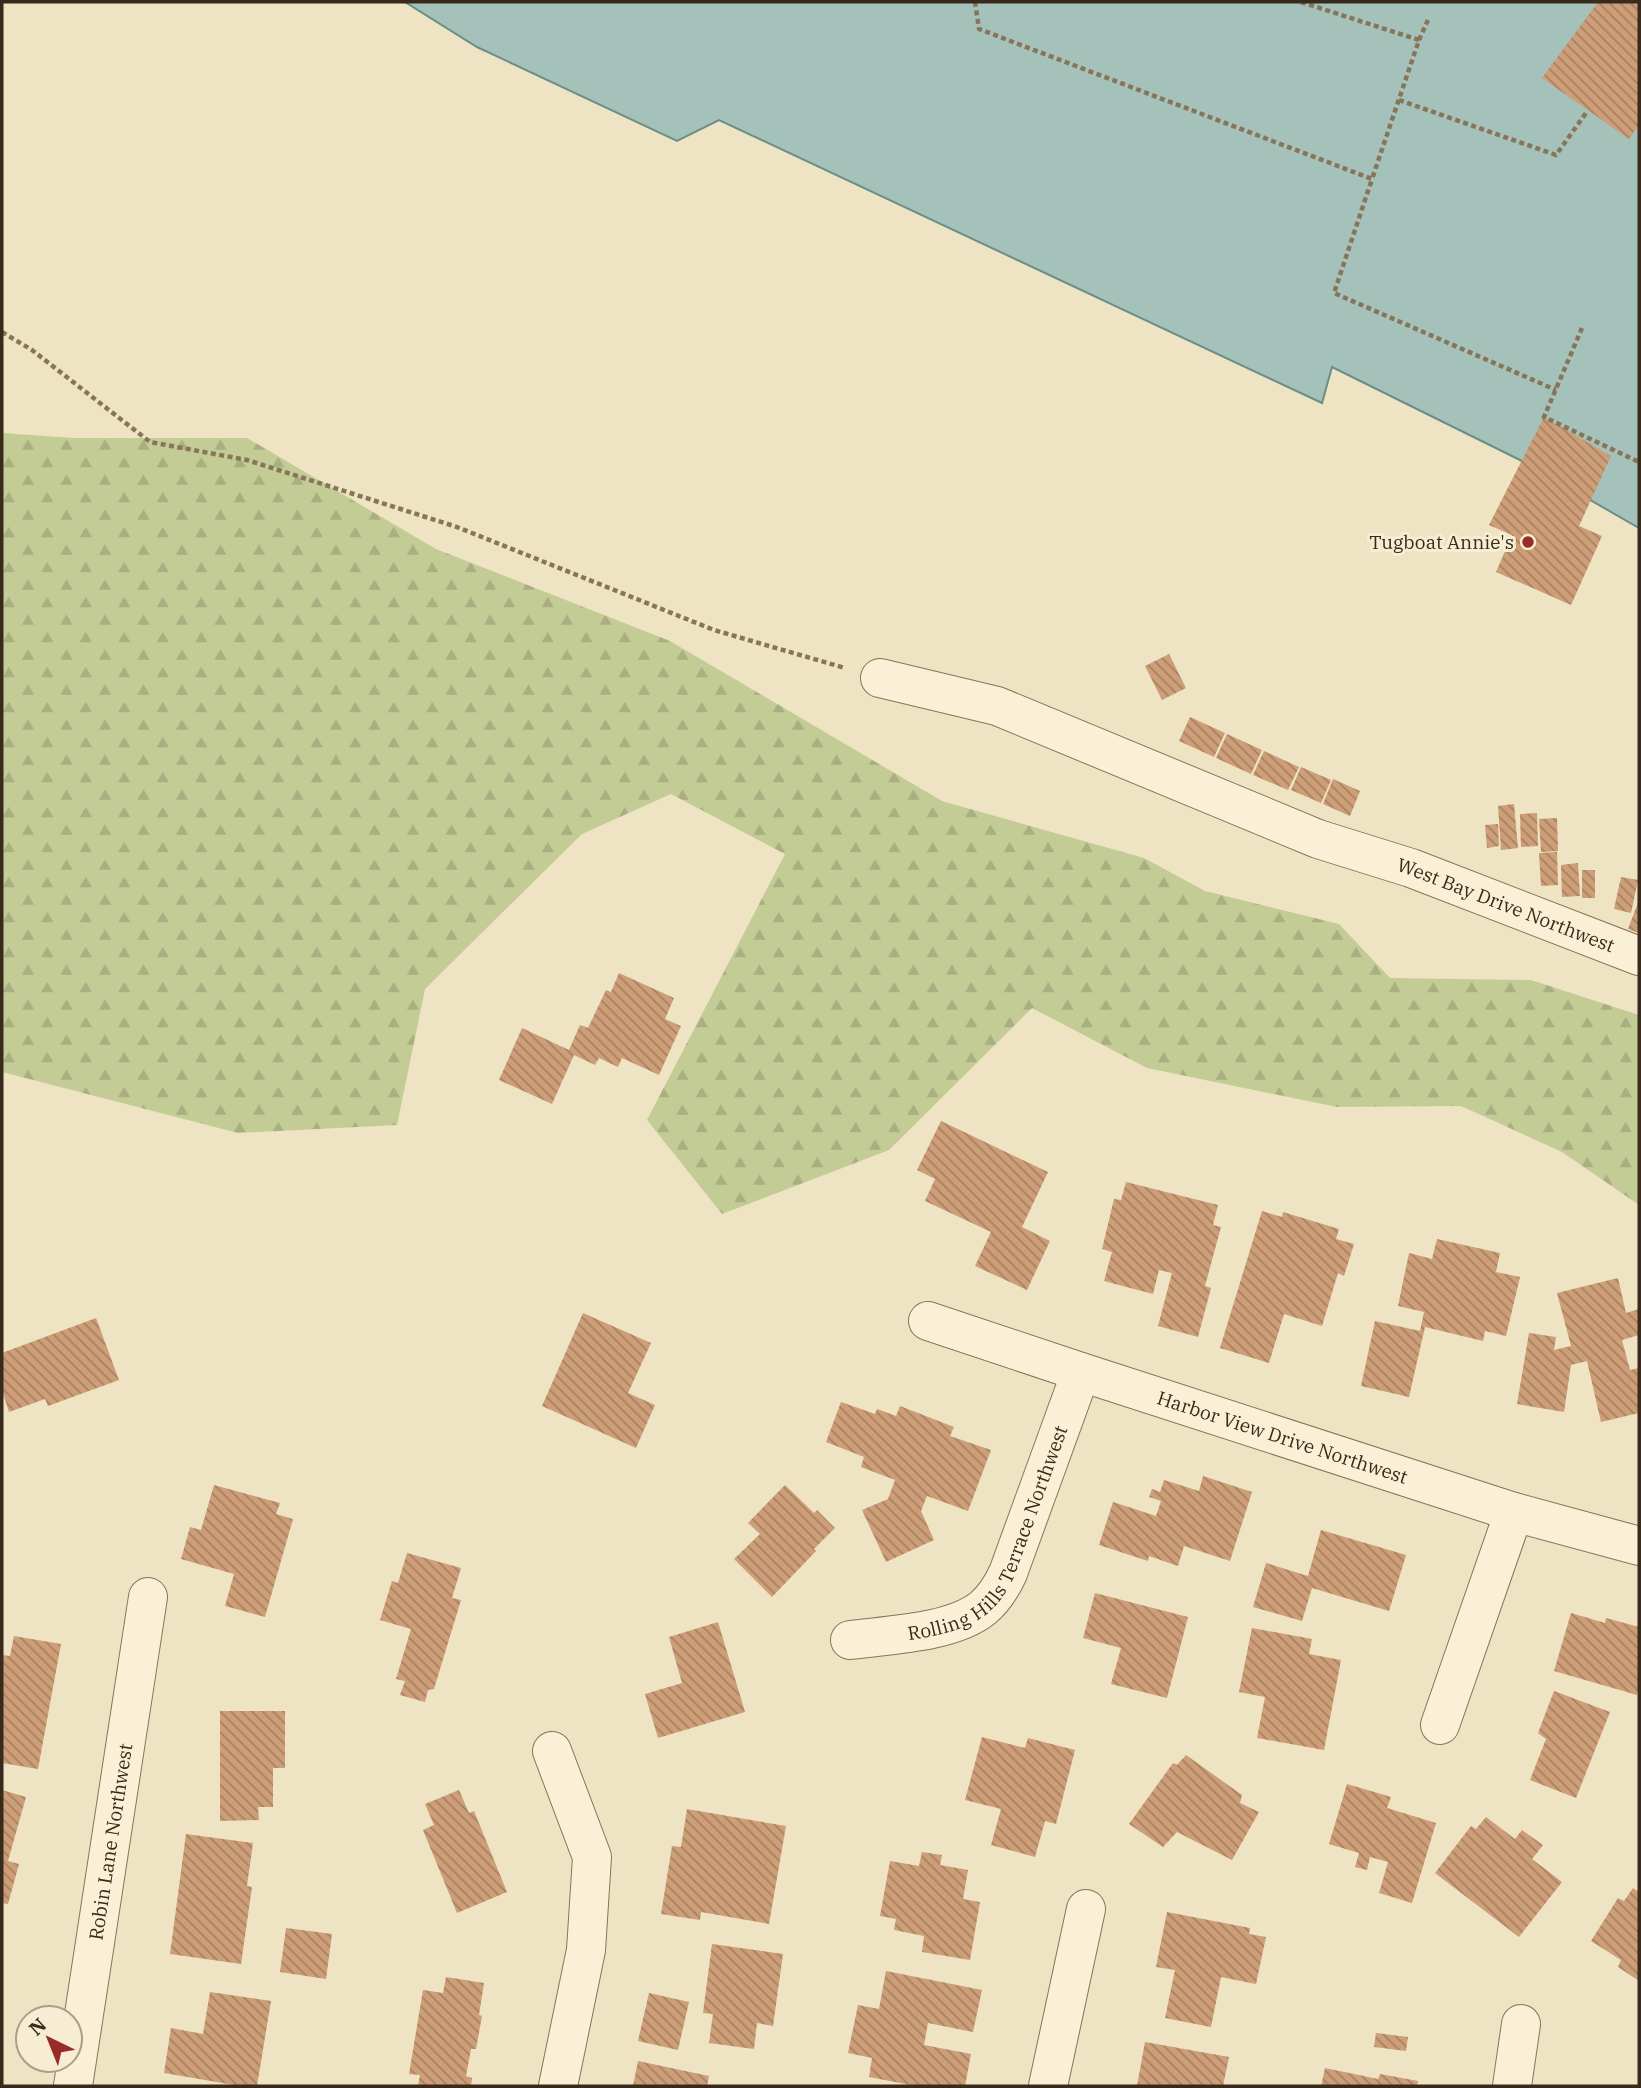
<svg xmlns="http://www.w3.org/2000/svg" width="1641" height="2088" viewBox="0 0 1641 2088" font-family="'IBM Plex Serif',serif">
  <defs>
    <pattern id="forest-firs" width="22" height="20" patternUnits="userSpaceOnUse" patternTransform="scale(1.75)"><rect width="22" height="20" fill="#c4cc96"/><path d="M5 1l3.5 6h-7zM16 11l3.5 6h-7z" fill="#a9af81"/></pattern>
    <pattern id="building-back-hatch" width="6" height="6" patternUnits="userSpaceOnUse" patternTransform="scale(1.75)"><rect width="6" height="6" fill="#cd9e77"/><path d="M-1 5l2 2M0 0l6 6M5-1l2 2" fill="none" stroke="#a78161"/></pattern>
  </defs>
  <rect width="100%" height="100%" fill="#eee3c2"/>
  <path fill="url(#forest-firs)" d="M2,433L74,438H247L436,549L670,641L942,801L1144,858L1205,891L1339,924L1390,978L1531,980L1639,1015V1205L1562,1152L1461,1106L1337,1107L1147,1068L1032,1008L889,1150L722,1214L647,1120L785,854L671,794L582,834L425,989L397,1125L238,1133L2,1072Z"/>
  <path fill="#a4c1ba" stroke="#6b8f87" stroke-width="2" d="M405,2H1639V528L1524,462L1332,367L1322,403L719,120L677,141L477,47Z"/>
  <path fill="url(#building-back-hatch)" d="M1598,2H1639V125L1629,139L1542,78Z
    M1544,417L1611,456L1579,526L1602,536L1571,605L1496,572L1512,535L1489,525Z
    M1169,654L1186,688L1162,700L1145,666Z
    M1190,717L1225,733L1214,757L1179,741Z
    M1227,734L1262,750L1251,774L1216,758Z
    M1264,751L1299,767L1288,790L1253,775Z
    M1301,767L1331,780L1321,803L1291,790Z
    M1333,779L1360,791L1350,816L1323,804Z
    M1514,804L1518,848L1501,850L1498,806Z
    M1537,813L1538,846L1521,847L1520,814Z
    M1557,818L1558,851L1541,852L1539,819Z
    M1498,824L1499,846L1487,848L1485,825Z
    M1557,852L1558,885L1541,886L1539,853Z
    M1578,863L1580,896L1562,897L1561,865Z
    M1582,870H1595V898H1582Z
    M1621,877L1638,880L1631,913L1614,909Z
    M1639,900V933L1628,929Z
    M619,973L674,998L665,1019L681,1026L659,1075L622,1058L618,1067L599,1058L595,1065L574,1055L552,1104L499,1080L522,1028L569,1050L580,1025L588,1028L606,990L611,992Z
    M941,1121L1048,1172L1022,1227L1050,1241L1027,1290L975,1266L991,1232L925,1201L935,1179L917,1170Z
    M1126,1182L1218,1205L1213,1225L1221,1227L1205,1286L1211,1288L1198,1337L1158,1326L1172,1273L1159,1270L1153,1294L1104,1281L1112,1252L1102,1249L1114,1199L1121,1200Z
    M1262,1211L1282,1217L1283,1212L1339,1229L1336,1239L1354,1244L1344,1276L1338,1273L1322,1326L1284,1314L1269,1363L1220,1348Z
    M1437,1239L1500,1253L1496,1272L1520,1277L1506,1336L1485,1331L1483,1341L1425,1327L1409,1397L1361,1386L1375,1321L1420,1331L1424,1312L1398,1306L1409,1253L1432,1259Z
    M1618,1278L1626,1313L1639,1309V1335L1622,1340L1630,1370L1639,1368V1413L1601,1422L1587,1361L1571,1365L1564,1412L1517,1404L1529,1333L1556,1337L1554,1350L1571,1346L1557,1293Z
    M583,1313L651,1343L628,1393L655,1405L636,1448L542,1406Z
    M96,1318L119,1380L48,1406L45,1399L9,1412L2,1390V1353Z
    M841,1402L875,1414L877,1409L896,1416L900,1406L954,1427L950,1436L991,1450L968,1511L927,1496L921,1511L934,1540L886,1562L862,1510L888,1499L895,1480L861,1467L864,1457L826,1442Z
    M1203,1476L1252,1492L1230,1561L1184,1546L1178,1566L1149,1556L1148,1561L1099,1545L1113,1502L1156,1516L1161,1501L1149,1497L1152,1489L1160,1492L1164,1480L1199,1491Z
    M214,1485L280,1503L276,1514L293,1519L265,1617L225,1606L234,1574L181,1559L190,1527L201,1530Z
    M785,1485L814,1513L817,1510L835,1528L814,1549L816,1551L772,1597L734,1559L760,1534L748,1523Z
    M1321,1530L1406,1555L1389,1611L1312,1588L1302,1621L1253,1607L1266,1563L1308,1576Z
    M407,1553L461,1568L452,1598L461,1600L434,1689L428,1690L425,1702L400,1695L405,1681L396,1679L411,1629L380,1620L392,1581L398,1583Z
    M1095,1593L1188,1617L1167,1698L1111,1684L1121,1648L1083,1638Z
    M1571,1613L1605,1623L1606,1618L1639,1627V1686L1637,1695L1554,1671Z
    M718,1622L745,1712L658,1738L645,1694L682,1683L669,1637Z
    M1252,1628L1312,1639L1309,1654L1341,1660L1324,1750L1257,1738L1265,1697L1239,1692Z
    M14,1636L61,1644L38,1769L2,1763V1655L10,1656Z
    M1554,1691L1610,1712L1576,1798L1530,1780L1546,1739L1538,1733Z
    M220,1711H285V1768H273V1807H258L259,1820L220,1821Z
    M982,1737L1025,1748L1028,1738L1075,1750L1056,1824L1045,1821L1035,1857L991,1845L1001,1809L965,1800Z
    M1186,1755L1242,1795L1240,1803L1259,1812L1232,1860L1177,1832L1163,1847L1129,1824L1173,1763L1177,1765Z
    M1347,1784L1391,1797L1387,1808L1436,1823L1412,1903L1379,1893L1388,1862L1370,1857L1367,1870L1355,1867L1359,1853L1329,1844Z
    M2,1790L26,1797L8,1861L19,1864L8,1904L2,1903Z
    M459,1790L469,1813L474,1811L507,1892L457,1913L423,1830L434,1825L425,1804Z
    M687,1809L786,1826L769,1924L701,1912L700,1920L661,1914L672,1846L681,1847Z
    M1486,1817L1515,1839L1522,1830L1543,1845L1532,1859L1562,1882L1519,1937L1435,1873L1471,1826L1476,1829Z
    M186,1834L253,1843L247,1886L252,1887L241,1964L170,1954Z
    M922,1852L942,1855L940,1865L968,1870L963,1899L980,1902L970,1960L922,1952L924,1936L894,1930L896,1919L880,1916L890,1861L919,1866Z
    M1633,1888L1639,1892V1981L1618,1967L1621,1960L1591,1941L1618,1898L1624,1901Z
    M1167,1912L1250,1928L1249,1934L1266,1937L1256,1984L1221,1977L1211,2027L1165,2018L1175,1970L1156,1967Z
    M286,1928L332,1934L326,1979L280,1972Z
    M712,1944L783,1954L773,2026L757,2023L754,2049L709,2043L713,2014L703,2013Z
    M886,1971L982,1990L973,2032L928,2023L924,2045L971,2054L965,2086H916L869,2077L872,2058L848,2053L858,2005L879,2009Z
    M446,1977L484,1983L479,2015L482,2016L476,2049H471L466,2076L472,2078L471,2086H418L420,2075L409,2074L423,1990L443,1993Z
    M210,1992L271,2001L257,2086H240L164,2073L171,2028L203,2034Z
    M649,1993L689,2002L678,2050L638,2041Z
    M1376,2033L1408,2037L1406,2051L1374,2047Z
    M1145,2042L1229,2057L1223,2086H1137Z
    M638,2061L709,2076L707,2086H633Z
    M1325,2068L1378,2079L1380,2074L1418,2081L1417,2086H1321Z"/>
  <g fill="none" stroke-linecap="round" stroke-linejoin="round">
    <g stroke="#887459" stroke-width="40">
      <g id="minor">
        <path id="s1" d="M880,678L997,706L1318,839L1411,868L1639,956"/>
        <path id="s2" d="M928,1321L1081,1372L1514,1512L1639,1546"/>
        <path id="s3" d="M850,1640C889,1635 952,1633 983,1608C995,1598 1002,1586 1008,1573L1081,1372"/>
        <path d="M1440,1725L1514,1512"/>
        <path d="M552,1751L592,1857L586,1950L558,2086"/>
        <path id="s4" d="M73,2086L148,1597"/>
        <path d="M1048,2086L1086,1909"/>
        <path d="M1512,2086L1521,2024"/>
      </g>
    </g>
    <path stroke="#887459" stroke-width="4.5" stroke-dasharray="5 3.5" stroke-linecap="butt" d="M975,2L979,29L1372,179L1334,293L1556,390
      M1301,2L1419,40L1372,179
      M1419,40L1428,20
      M1399,100L1556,155L1586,113
      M1582,328L1544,417L1639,462
      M2,332L32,350L150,442L247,460L457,527L714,630L845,668"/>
    <use href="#minor" stroke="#f9f0d5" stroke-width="38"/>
  </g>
  <circle fill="#982c28" stroke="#f6edd2" stroke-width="2.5" cx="1528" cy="542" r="7"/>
  <g text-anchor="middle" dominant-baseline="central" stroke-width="6" stroke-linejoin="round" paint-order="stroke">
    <g font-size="19" fill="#382b1d" stroke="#f6edd2" text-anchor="end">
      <text x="1514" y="542">Tugboat Annie's</text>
    </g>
    <g font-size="19" fill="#382b1d" stroke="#f6edd2">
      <text stroke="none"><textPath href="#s1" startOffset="667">West Bay Drive Northwest</textPath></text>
      <text stroke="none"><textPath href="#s2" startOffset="373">Harbor View Drive Northwest</textPath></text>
      <text stroke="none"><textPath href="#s3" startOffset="198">Rolling Hills Terrace Northwest</textPath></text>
      <text stroke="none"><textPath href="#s4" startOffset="247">Robin Lane Northwest</textPath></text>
    </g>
  </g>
  <rect width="1641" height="2088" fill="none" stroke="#382b1d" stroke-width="7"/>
  <g transform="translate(49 2039) rotate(317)"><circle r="33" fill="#f6edd2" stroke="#aa9f8a" stroke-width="2"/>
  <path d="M0-5L12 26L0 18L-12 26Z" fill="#982c28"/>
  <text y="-10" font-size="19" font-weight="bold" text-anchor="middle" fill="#382b1d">N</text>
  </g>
</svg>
